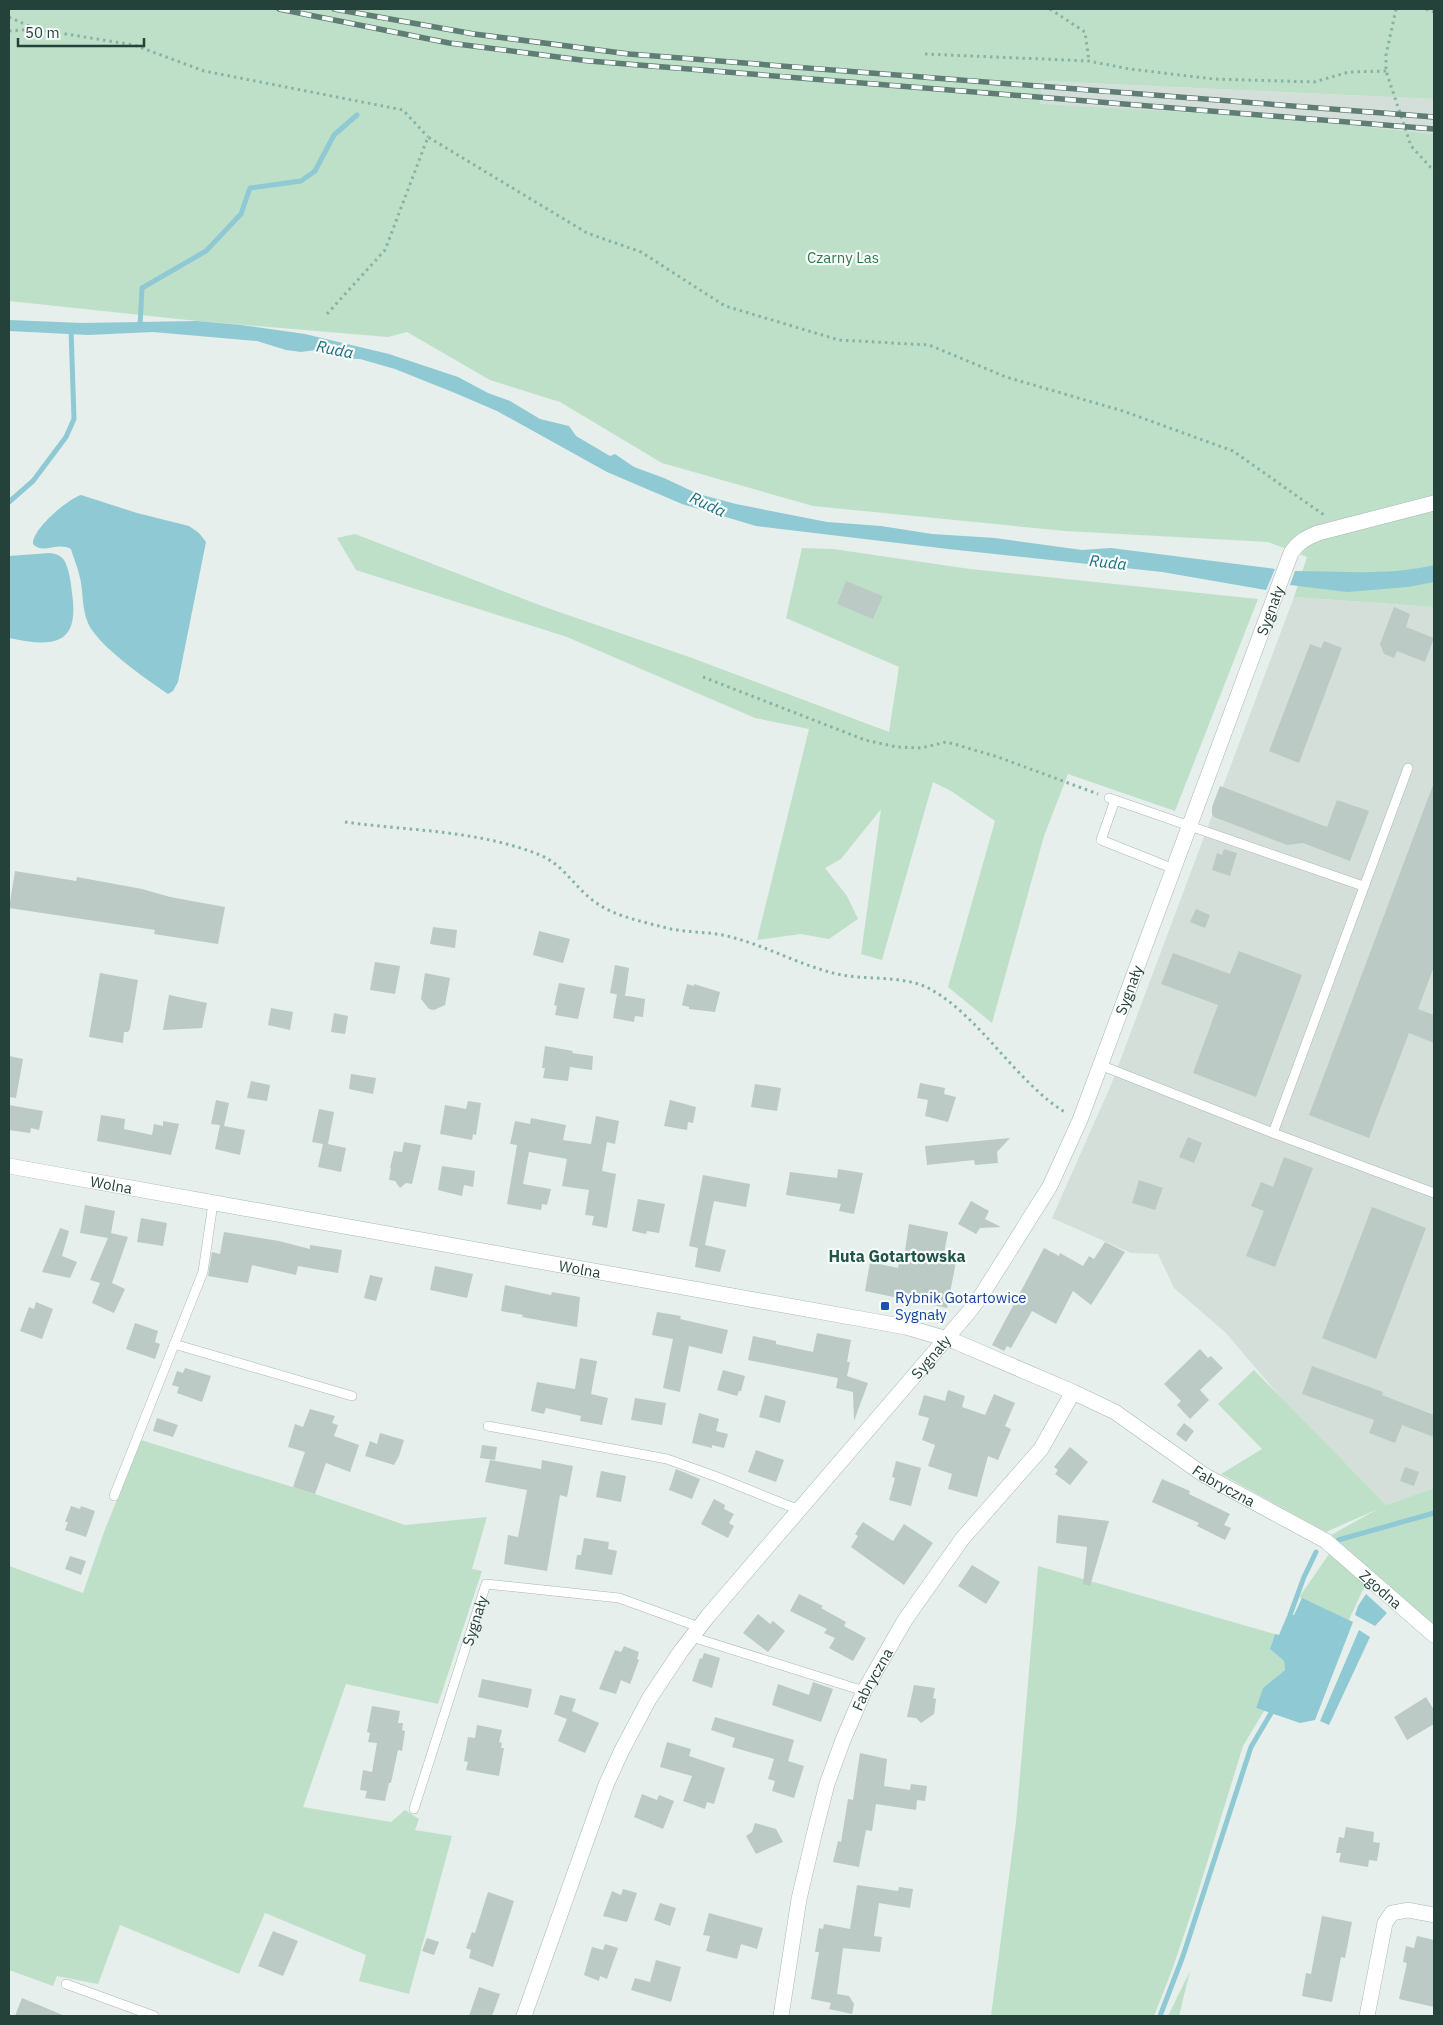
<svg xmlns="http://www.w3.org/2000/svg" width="1443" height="2025" viewBox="0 0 1443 2025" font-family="'IBM Plex Sans',sans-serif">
  <rect width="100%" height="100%" fill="#e6efeb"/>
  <path fill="#d4dfda" d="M1042,81L1434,99V134L1274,117L1040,105Z
    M1294,597L1434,607V1488L1386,1505L1305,1426L1226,1333L1174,1288L1158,1254L1131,1253L1052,1218L1111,1085Z"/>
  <path fill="#bfe0c8" d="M9,9H1434V99L1043,81L1040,104L1274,117L1434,134V607L1294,597L1307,557L1268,542L1065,531L813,506L662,463L560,402L490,380L407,332L388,337L197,321L9,301Z
    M355,534L542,606L692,658L889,732L899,667L786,618L802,548L833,549L970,569L1258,599L1175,811L1068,774L1044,836L992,1023L948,987L995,821L951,791L933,782L882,960L861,954L881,809L841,859L825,868L847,896L858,919L829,939L801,934L757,940L809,729L755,718L567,637L356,570L337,538Z
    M1254,1370L1386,1505L1434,1488V1625L1331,1535L1378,1509L1326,1532L1221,1474L1262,1449L1218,1404Z
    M141,1440L315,1494L405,1525L487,1517L472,1569L482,1571L438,1704L346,1684L303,1807L391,1822L405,1810L419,1819L415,1830L452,1836L409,1994L359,1981L366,1955L265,1913L239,1974L120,1925L98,1984L57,1976L53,1986L9,1970V1566L83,1593L104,1532Z
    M1329,1554L1366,1583L1347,1624L1303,1605L1300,1596Z
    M1038,1566L1275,1634L1270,1649L1284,1661L1285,1670L1263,1688L1256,1708L1264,1711L1243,1746L1195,1902L1172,1970L1154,2016H991L1016,1822Z
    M1190,1971L1179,2016H1168Z"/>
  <path fill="#8ec9d4" d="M9,320L82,323L197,321L241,325L305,334L389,354L458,377L488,393L510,401L540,419L569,426L576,436L610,456L615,454L634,467L664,478L698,494L736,504L827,522L881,526L932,534L995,538L1082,550L1111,548L1275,569L1266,590L1162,572L948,549L756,526L682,504L607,472L497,411L455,393L395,369L360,359L337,358L316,350L301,352L286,350L257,341L153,332L88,335L9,331Z
    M81,495L137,513L189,526L199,533L206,542L178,682L173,691L168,694C146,679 98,646 88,623C81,607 84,590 79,574C77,565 73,557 71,549C57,541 43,555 33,544C32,529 68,499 81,495Z
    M50,553C56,554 60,555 64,560C69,568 71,583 72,593C80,647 52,647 9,638V556Z
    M1434,565V582L1408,587L1347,592L1290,585L1295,571C1341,571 1389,576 1434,565Z
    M1366,1594L1387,1613L1375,1626L1355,1615L1358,1606Z
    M1302,1598L1353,1622L1315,1720L1300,1723L1256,1708L1263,1688L1285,1670L1284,1661L1270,1649L1275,1634L1279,1635L1287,1616L1294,1615Z
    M1359,1630L1370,1637L1329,1725L1320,1721Z"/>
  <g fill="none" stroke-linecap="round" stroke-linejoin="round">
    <path stroke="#8ec9d4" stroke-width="5" d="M140,326L142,288L206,251L241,214L250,188L301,181L315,171L334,135L357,115
      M9,502L33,481L66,437L74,419L71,329
      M1338,1540L1434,1513
      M1290,1622V1615L1304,1577L1316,1552
      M1160,2016L1183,1956L1251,1747L1274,1708"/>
  </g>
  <path fill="#bbcac4" d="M846,581L883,596L873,619L837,604Z
    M1394,607L1410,614L1406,627L1434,638L1425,662L1397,651L1394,658L1384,654L1380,644Z
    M1324,641L1342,648L1299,763L1269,751L1310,644L1321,648Z
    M1433,785L1434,967L1418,1009L1434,1015V1043L1409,1033L1369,1138L1309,1115Z
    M1220,786L1327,827L1337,800L1369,811L1350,861L1303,843L1287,845L1214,817L1212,814V807Z
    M1224,849L1237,853L1230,876L1212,870L1217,853L1222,855Z
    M15,871L76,881L77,877L142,889L170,897L225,907L218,944L154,934L155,930L9,908Z
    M1196,909L1210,915L1205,928L1190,922Z
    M433,927L457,930L455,948L430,944Z
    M539,931L570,939L563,963L533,955Z
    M1239,951L1302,975L1256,1097L1193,1073L1218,1005L1161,984L1173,953L1230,974Z
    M375,962L400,966L395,994L370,990Z
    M615,965L629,968L625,996L610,993Z
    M100,973L138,980L130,1029L128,1032H124L123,1043L89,1037Z
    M425,973L450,978L445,1005L434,1010L429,1009L421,999Z
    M559,983L585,988L578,1019L555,1015L557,1006L554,1005Z
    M687,984L694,986V984L720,992L715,1012L689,1009V1007L682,1005Z
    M617,994L645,999L643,1017L635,1016L634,1022L613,1018Z
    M169,995L207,1003L202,1028L163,1030Z
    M271,1008L293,1012L290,1030L268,1025Z
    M334,1013L348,1016L345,1034L331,1032Z
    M545,1046L573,1051L572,1053L593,1056L592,1070L570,1067L568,1081L543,1078L545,1068H542Z
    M9,1056L23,1059L16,1098L9,1097Z
    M351,1074L376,1078L373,1094L349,1089Z
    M251,1081L270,1085L267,1101L247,1098Z
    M920,1083L945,1088L944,1094L956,1097L948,1122L925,1116L928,1100L917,1098Z
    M755,1084L781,1088L777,1111L751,1107Z
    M216,1100L229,1103L224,1126L245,1130L240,1155L215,1149L220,1125L211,1124Z
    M670,1100L696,1107L693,1123L688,1122L687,1130L664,1126Z
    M468,1101L481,1103L476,1135L473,1134L472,1140L440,1134L445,1105L466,1109Z
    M9,1105L43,1111L39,1130L31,1128L30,1133L9,1130Z
    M319,1109L334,1112L328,1144L346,1148L341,1172L318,1167L323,1144L312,1142Z
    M101,1115L125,1119L124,1129L152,1135L154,1124L163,1126V1121L179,1124L171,1155L97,1141Z
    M596,1116L619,1121L615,1144L607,1142L602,1171L616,1174L607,1228L592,1225L594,1216L585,1215L589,1190L562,1186L567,1159L529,1152L523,1184L551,1189L547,1205L542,1204L541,1210L507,1204L517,1145L510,1144L515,1121L530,1124L531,1118L566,1125L563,1140L591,1144Z
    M1188,1137L1202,1143L1194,1163L1179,1157Z
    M1010,1138L997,1152L998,1163L975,1165L974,1160L927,1165L925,1146Z
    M404,1142L421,1145L412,1184L406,1183L400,1188L395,1181L389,1180L391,1168H390L394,1151L402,1152Z
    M1284,1157L1313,1168L1275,1267L1246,1256L1264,1211L1251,1206L1261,1182L1273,1187Z
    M442,1166L475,1171L473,1187L464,1185L462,1196L438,1190Z
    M838,1169L863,1173L854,1214L839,1211L841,1204L786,1195L790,1172L837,1178Z
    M703,1175L750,1184L746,1207L714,1201L705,1245L726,1250L720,1272L695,1267L698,1248L689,1246Z
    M1139,1180L1163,1188L1155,1210L1132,1203Z
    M638,1199L665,1204L659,1233L647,1231L646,1234L632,1231Z
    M971,1201L989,1211L985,1219L1001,1227L980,1228L976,1234L958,1224Z
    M85,1205L115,1211L111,1233L128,1237L112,1283L125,1289L114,1313L92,1303L100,1283L90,1280L108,1238L80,1233Z
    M1372,1207L1426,1228L1376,1359L1322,1338Z
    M141,1218L167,1223L163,1246L137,1242Z
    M909,1224L948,1232L943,1259L956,1262L947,1308L865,1291L870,1262L898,1268L900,1257H904Z
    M60,1228L69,1231L62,1256L77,1262L70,1278L42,1272Z
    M224,1232L279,1241L310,1249V1245L342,1250L338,1273L298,1266L296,1275L252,1265L248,1283L208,1276L212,1252L220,1254Z
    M1105,1242L1125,1252L1091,1305L1073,1291L1056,1324L1032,1311L1011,1348L1007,1346L1004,1351L992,1345L1044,1248L1059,1256L1060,1253L1083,1266L1089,1256L1094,1259Z
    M435,1266L473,1274L467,1298L430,1290Z
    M370,1275L383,1278L376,1301L364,1298Z
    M505,1285L551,1295L552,1292L580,1297L577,1327L522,1317L523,1315L501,1311Z
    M36,1302L53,1309L42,1339L20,1331L29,1307L34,1309Z
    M657,1312L681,1316L680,1319L728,1330L722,1354L689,1346L680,1392L663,1388L673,1339L652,1335Z
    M135,1323L158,1331L155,1342L160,1344L155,1359L126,1349Z
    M817,1333L851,1340L847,1362H850L847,1376L868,1383L854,1421L853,1392L836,1388L838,1378L748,1360L753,1336L776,1341V1344L813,1352Z
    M1200,1349L1208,1358L1211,1356L1223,1368L1200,1390L1209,1400L1190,1419L1177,1405L1181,1401L1164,1384Z
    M580,1358L597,1361L591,1394L608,1398L602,1425L580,1421L581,1416L546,1408L544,1414L531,1411L537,1382L575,1389Z
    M1312,1366L1383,1392L1382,1395L1434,1415V1437L1402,1425L1395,1443L1369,1433L1374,1420L1302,1394Z
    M185,1368L211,1376L202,1402L177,1393L179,1387L172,1385L177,1371L183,1373Z
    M723,1370L745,1376L741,1391H739L737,1396L717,1390Z
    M948,1390L965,1396L962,1407L985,1415L994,1394L1015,1403L1005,1426L1011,1429L998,1460L988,1456L977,1497L948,1489L952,1474L928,1466L935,1445L922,1440L929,1418L918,1415L924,1395L945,1401Z
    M765,1395L786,1401L780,1423L759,1417Z
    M635,1398L666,1403L662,1425L631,1420Z
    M310,1409L335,1416L332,1423L338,1425L334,1436L359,1445L350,1472L326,1463L315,1494L293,1487L305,1452L288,1447L295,1424L303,1427Z
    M699,1413L719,1419L716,1431L728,1434L724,1448L712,1445V1448L692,1443Z
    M157,1418L178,1425L173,1437L153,1431Z
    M1184,1423L1194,1431L1186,1442L1176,1434Z
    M380,1433L404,1440L399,1456L394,1465L365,1456L370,1441L377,1444Z
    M482,1445L497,1447L495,1460L480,1458Z
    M1070,1447L1088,1462L1070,1485L1055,1474L1058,1470L1054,1467Z
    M756,1450L784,1460L776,1482L748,1472Z
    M490,1460L541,1469L542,1460L573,1466L567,1497L560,1495L547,1571L504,1564L508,1535L518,1537L527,1490L485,1482Z
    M896,1461L921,1468L911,1506L889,1500L895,1478L892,1477Z
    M1405,1467L1419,1472L1414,1486L1400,1481Z
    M676,1469L700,1479L692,1499L669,1490Z
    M601,1471L626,1476L621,1502L596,1497Z
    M1162,1479L1190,1491L1189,1494L1230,1514L1224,1525L1231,1528L1225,1540L1197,1526L1199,1523L1152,1502Z
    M714,1499L725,1505L724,1509L734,1514L729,1523L734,1526L728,1538L701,1524Z
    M71,1506L80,1509L81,1506L95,1511L86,1537L65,1530L68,1522H65Z
    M1058,1515L1109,1521L1090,1586L1083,1584L1087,1547L1056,1543Z
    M863,1522L893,1541L904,1524L933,1543L904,1585L851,1547L858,1536L855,1534Z
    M584,1538L609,1542L608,1549L617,1551L612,1575L575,1569L577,1555H581Z
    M70,1556L86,1561L81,1575L65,1569Z
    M972,1565L1000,1582L986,1604L958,1586Z
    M799,1594L823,1606L821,1608L846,1622L844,1626L866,1638L853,1661L829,1648L835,1638L824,1633L827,1629L790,1611Z
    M758,1614L770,1624L773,1621L785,1631L768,1652L743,1633Z
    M624,1646L639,1652L637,1659L639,1660L630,1684L621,1680L616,1694L599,1689L615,1650L621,1652Z
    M704,1653L720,1658L712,1688L692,1681L700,1658L702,1659Z
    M482,1679L532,1689L528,1708L478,1697Z
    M813,1682L833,1689L821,1722L772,1705L778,1684L809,1695Z
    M914,1685L935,1688L933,1698L936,1699L934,1714L921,1723L916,1718L907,1717Z
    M560,1695L576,1699L572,1711L599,1723L585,1753L558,1741L567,1719L554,1714Z
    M1426,1697L1434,1710V1724L1407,1740L1394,1717Z
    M372,1706L400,1711L398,1723H403L402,1730L405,1731L402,1751L398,1750L391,1783H389L385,1801L365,1798L367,1791L360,1790L363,1770L372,1772L377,1743L368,1742L370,1733L367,1732Z
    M715,1717L794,1740L788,1761L804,1766L794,1798L772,1791L775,1781L768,1779L774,1759L732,1747L735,1738L711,1730Z
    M477,1725L502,1730L499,1742L502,1743L501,1748H504L499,1776L466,1770L468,1762L464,1761L468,1737L475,1738Z
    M667,1742L691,1749L689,1756L725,1768L714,1804L707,1802L705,1809L683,1801L692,1776L660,1767Z
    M860,1753L887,1759L884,1786L910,1790L911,1784L927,1786L925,1801L917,1800L916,1810L876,1804L872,1831L866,1830L859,1867L833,1862L838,1841L841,1842L848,1799L853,1800Z
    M642,1794L657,1800L659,1795L674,1801L663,1829L634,1817Z
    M755,1823L776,1829L783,1842L756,1854L746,1836L752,1832Z
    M1346,1827L1374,1832L1373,1842L1380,1843L1377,1861L1369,1860L1368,1867L1339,1862L1341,1853H1336L1339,1837L1344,1838Z
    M857,1885L898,1891L899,1887L913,1889L910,1908L879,1903L874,1936L882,1937L880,1952L843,1948L837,1994L849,1996L854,2004L852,2014L829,2009L831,2003L811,1999L819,1952H815L819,1928L823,1929L824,1924L850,1929Z
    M623,1889L637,1893L627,1922L603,1916L612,1891L621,1895Z
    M488,1892L514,1901L493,1967L469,1958L471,1950L466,1948L472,1932L475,1933Z
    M660,1903L676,1908L670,1926L654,1920Z
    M709,1913L763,1928L757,1949L741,1944L737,1959L706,1951L710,1936L703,1935Z
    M1322,1916L1352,1922L1345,1958L1341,1957L1332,2002L1302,1996L1306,1973L1311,1974Z
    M273,1931L298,1941L283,1976L258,1966Z
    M1417,1936L1434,1940V2007L1399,1999L1407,1963L1403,1962L1406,1946L1414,1948Z
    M427,1938L439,1942L434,1955L422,1951Z
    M605,1944L618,1948L607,1979L600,1976L599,1981L584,1975L592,1947L603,1950Z
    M656,1960L681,1967L671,2002L631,1990L635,1978L650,1982Z
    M479,1987L500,1994L492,2016H469Z
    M22,1998L65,2016H15Z"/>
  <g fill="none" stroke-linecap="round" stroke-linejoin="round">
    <g stroke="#a8b8b2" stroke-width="10">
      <g id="service">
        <path d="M1109,798L1363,886"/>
        <path d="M1115,800L1101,840L1174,869"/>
        <path d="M1100,1065L1273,1133L1434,1193"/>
        <path d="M1273,1133L1408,768"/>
        <path d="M174,1344L352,1396"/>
        <path d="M488,1426L667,1459L717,1477L799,1510"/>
        <path d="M114,1496L203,1272L213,1203"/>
        <path d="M692,1637L864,1691"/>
        <path id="s1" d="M414,1809L486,1584L619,1598L699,1627"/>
        <path d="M66,1984L154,2016"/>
      </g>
    </g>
    <g stroke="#a8b8b2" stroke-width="16">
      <g id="minor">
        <path id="s2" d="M9,1166L906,1327L954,1341L1073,1392L1115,1412L1204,1475L1326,1541L1434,1635"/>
        <path id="s3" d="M524,2016L606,1785L621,1752L649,1699L681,1651L708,1616L968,1313L981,1296L1050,1186L1080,1120L1291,553C1298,542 1306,538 1318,533L1434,503"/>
        <path id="s4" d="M781,2016L799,1899L814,1835L827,1784L843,1740L864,1691L905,1620L962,1539L1041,1449L1073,1392"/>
        <path d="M1367,2016L1385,1923L1392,1913L1408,1910L1434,1915"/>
      </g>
    </g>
    <path stroke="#86b3a5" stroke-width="3" stroke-dasharray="2.5 4" stroke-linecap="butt" d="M1050,9L1085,32L1089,61
      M1396,9L1386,55V71L1411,146L1434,171
      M1426,9L1434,12
      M9,17L35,29L134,45L204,71L403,110L428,137
      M9,31L34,29
      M925,54L1089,61L1130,69L1213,79L1314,82L1349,72L1386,71
      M327,314L385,250L428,137L587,233L641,252L725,306L839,340L929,345L1006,377L1123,411L1233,451L1324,515
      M703,677L865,740L897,747L921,748L946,742L954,744L998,757L1098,794
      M345,822C410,831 478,830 540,855C564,865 575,888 595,902C614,916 640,921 663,927C684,933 705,931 727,936C765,945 799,965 837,974C868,981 904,974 932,990C982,1019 1016,1082 1066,1113"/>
    <use href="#service" stroke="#fff" stroke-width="9"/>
    <use href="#minor" stroke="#fff" stroke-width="15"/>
    <g stroke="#5f7d75" stroke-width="5.5">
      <path id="rail" d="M279,9L449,43L589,61L1434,129
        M334,9L474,34L629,54L1434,117"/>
    </g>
    <use href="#rail" stroke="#f7fbf9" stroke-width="4" stroke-dasharray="11" stroke-linecap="butt"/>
  </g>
  <rect fill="#1a4fb4" stroke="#f7fbf9" stroke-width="2" x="880" y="1301" width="10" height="10" rx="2.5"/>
  <g text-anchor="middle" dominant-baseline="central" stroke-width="4.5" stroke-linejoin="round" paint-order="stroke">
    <g font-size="15" fill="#2d7a4b" stroke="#f7fbf9">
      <text x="843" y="257">Czarny Las</text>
    </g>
    <g font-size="15" fill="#24423a" stroke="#f7fbf9">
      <text stroke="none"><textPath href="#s3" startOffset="1610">Sygnały</textPath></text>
      <text stroke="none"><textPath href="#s3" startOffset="1205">Sygnały</textPath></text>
      <text stroke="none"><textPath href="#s2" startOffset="104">Wolna</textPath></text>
      <text stroke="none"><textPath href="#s2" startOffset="580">Wolna</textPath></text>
      <text stroke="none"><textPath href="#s3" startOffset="785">Sygnały</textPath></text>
      <text stroke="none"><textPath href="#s2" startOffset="1269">Fabryczna</textPath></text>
      <text stroke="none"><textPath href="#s2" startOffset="1458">Zgodna</textPath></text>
      <text stroke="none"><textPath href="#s1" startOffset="198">Sygnały</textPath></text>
      <text stroke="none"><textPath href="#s4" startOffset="351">Fabryczna</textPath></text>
    </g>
    <g font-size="15" fill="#164399" stroke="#f7fbf9" text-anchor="start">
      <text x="895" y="1297">Rybnik Gotartowice<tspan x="895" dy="17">Sygnały</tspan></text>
    </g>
    <g font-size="16" font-style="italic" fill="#1c6f80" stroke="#f7fbf9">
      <text transform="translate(335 349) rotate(11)">Ruda</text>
      <text transform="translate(708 504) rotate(25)">Ruda</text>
      <text transform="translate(1108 562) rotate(6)">Ruda</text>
    </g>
    <g font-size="16" font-weight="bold" fill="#1f5548" stroke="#f7fbf9">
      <text x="897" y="1256">Huta Gotartowska</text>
    </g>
  </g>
  <rect width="1443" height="2025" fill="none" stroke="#24423a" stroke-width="20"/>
  <path d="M18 38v8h126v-8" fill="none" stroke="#24423a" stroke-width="2.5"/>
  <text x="25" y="38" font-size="15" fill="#24423a" stroke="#f7fbf9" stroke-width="4" paint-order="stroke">50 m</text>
</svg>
